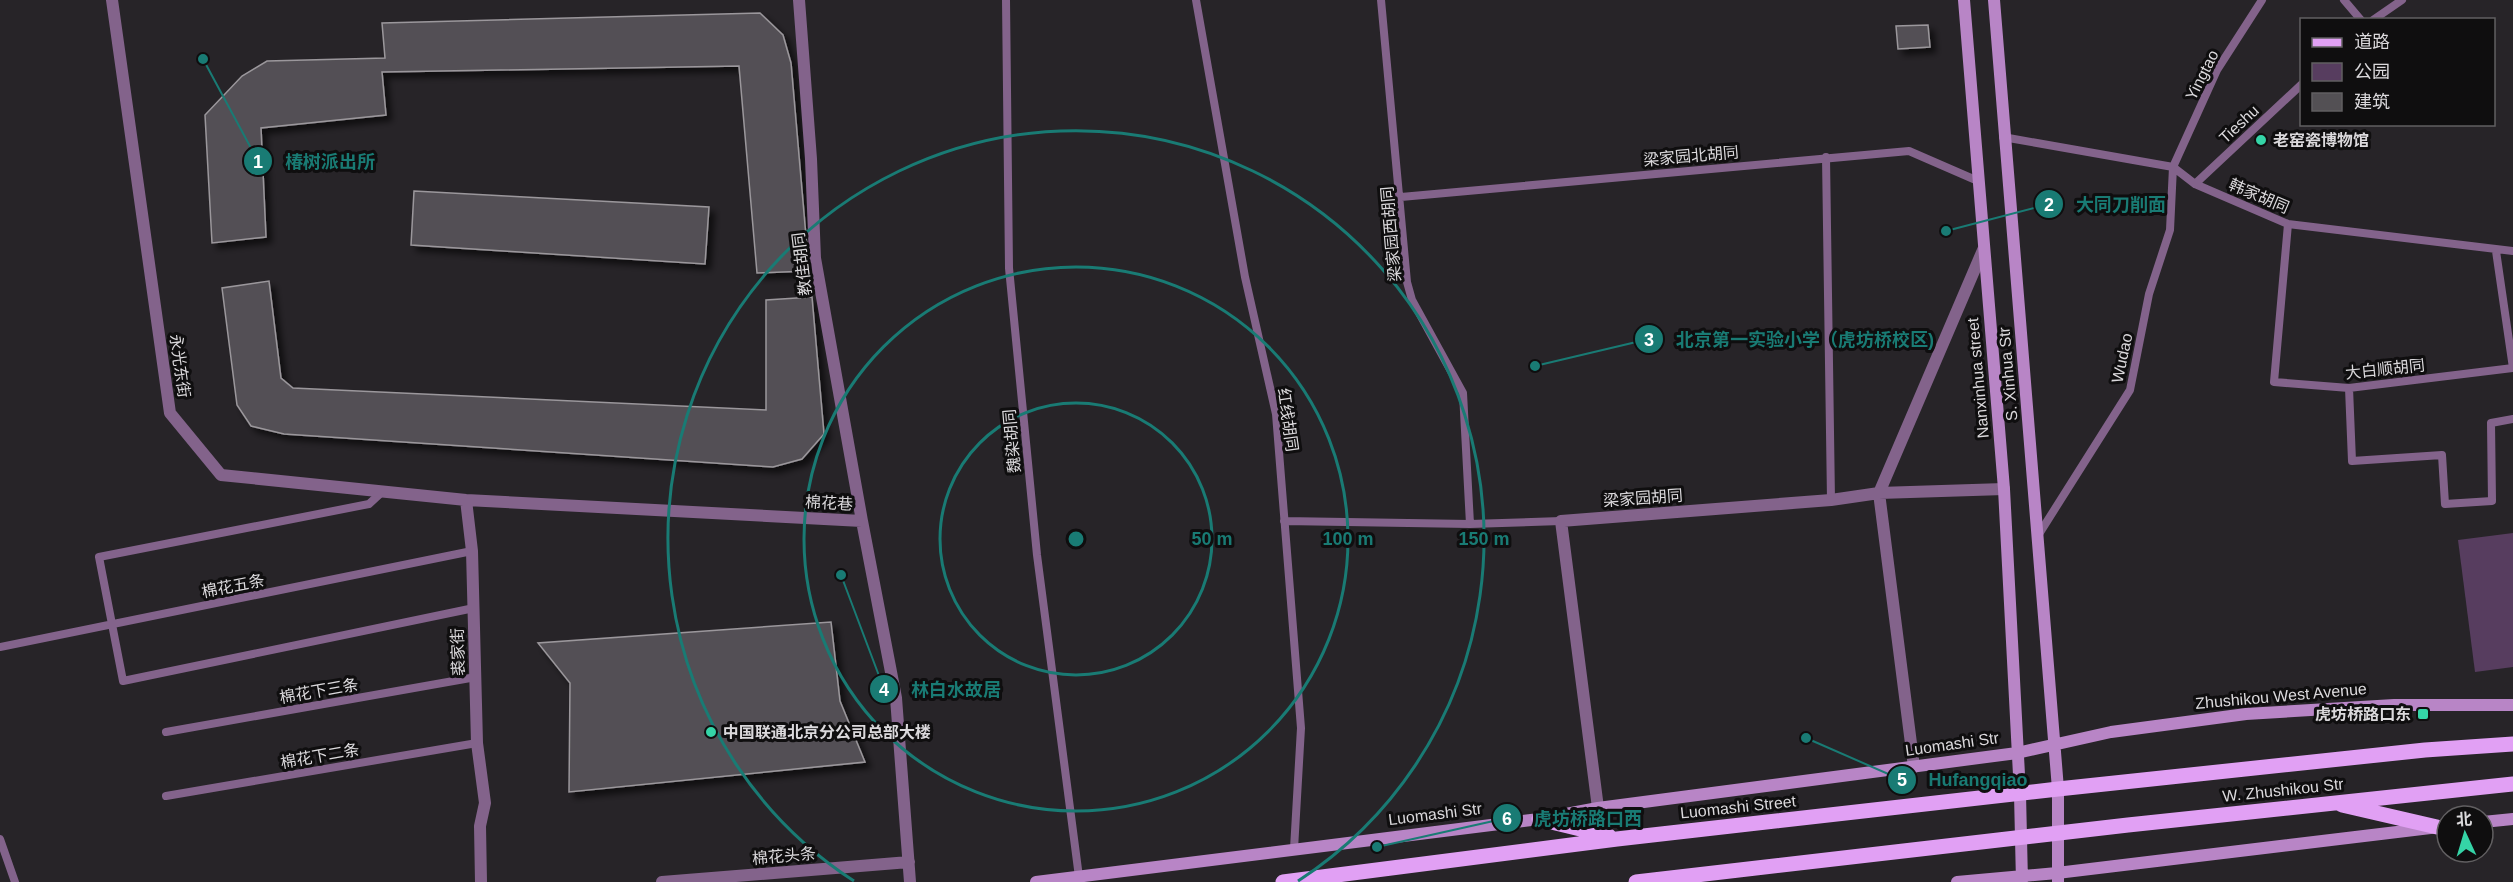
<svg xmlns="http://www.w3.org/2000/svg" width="2513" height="882" viewBox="0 0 2513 882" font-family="Helvetica,'Noto Sans SC',sans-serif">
  <defs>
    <filter id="shadow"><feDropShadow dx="5.5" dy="5.5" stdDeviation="3" flood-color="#0009"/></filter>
  </defs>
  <rect width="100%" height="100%" fill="#272428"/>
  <path fill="#573d5f" d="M2513,533V667L2475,672L2458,540Z"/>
  <path fill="#535054" stroke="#9b979c" stroke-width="1.5" filter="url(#shadow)" d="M760,13L783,35L791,63L809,271L757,273L739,66L382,72L386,115L261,128L266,237L212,243L205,115L242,76L267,61L385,58L382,23Z
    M1928,25L1930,47L1898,49L1896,26Z
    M414,191L709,207L705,264L411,245Z
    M269,281L281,378L293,388L766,410V300L812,297L824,434L802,459L773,467L284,434L251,426L237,405L222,288Z
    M831,622L840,701L865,762L569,792L570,683L538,643Z"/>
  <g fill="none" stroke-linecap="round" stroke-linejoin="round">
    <path stroke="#83638b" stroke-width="8" d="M1006,0L1009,268L1037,555L1079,877
      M1196,0L1245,277L1276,414L1301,728L1294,849
      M1381,0L1407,282L1412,300L1463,393L1470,524
      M2344,0L2361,20
      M2373,20L2402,0
      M2003,137L2173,167L2195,184L2288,224L2513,251
      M1826,157L1831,500
      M2195,184L2302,84
      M1401,197L1909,151L1978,181
      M2288,224L2274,382L2349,388L2513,368L2496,251
      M2349,388L2352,461L2442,455L2445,504L2492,501L2491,423L2513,419
      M383,491L369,504L99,557L123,681L474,608
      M1284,521L1470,524L1561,521
      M2039,534L2130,390L2149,294L2170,230L2173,167L2217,70L2262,0
      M0,647L472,551
      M166,732L476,677
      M166,796L477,743
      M0,839L15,882"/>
    <path stroke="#83638b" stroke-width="12" d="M112,0L170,413L221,475L466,500L862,521L896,698L910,882
      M799,0L811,159L815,258L862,521
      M466,500L472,551L477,743L485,803L480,826L481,882
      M1914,767L1879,493L1983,250
      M1598,808L1561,521L1831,500L1879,493L2004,489
      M662,882L909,862"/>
    <path stroke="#b885c6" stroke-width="12" d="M1964,0L2004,489L2020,794L2022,882
      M1994,0L2058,789V882
      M2483,822L2513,819
      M1036,882L1539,819L1598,808L2017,753L2111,732L2246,714L2394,705H2513
      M1957,882L2057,873L2447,826"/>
    <path stroke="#e1a0f4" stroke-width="15" d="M2342,805L2437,827
      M1539,819L1609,836
      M1283,882L1617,839L2058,789L2425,750L2513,744
      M1636,882L2128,825L2513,784"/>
  </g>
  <g fill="none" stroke="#197b74" stroke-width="3">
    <circle cx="1076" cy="539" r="136"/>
    <circle cx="1076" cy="539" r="272"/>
    <path d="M854 881A408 408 0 1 1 1298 881"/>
  </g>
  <g fill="#35d4a7" stroke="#0f0e0f" stroke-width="2">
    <circle cx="2261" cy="140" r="6"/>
    <rect x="2417" y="708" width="12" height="12" rx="3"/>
    <circle cx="711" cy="732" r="6"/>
  </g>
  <g text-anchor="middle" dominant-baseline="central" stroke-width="6" stroke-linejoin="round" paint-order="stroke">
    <g font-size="16" fill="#dbd9dc" stroke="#0f0e0f">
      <text transform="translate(2202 75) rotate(-63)">Yingtao</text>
      <text transform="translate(2239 124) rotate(-43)">Tieshu</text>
      <text transform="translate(1691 156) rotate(-5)">梁家园北胡同</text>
      <text transform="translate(2259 196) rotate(23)">韩家胡同</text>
      <text transform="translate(1391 234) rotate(-95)">梁家园西胡同</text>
      <text transform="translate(802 264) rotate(-97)">教佳胡同</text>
      <text transform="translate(2122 358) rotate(-78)">Wudao</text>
      <text transform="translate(180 366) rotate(82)">永光东街</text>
      <text transform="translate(2385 369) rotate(-6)">大白顺胡同</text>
      <text transform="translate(2008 374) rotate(-95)">S. Xinhua Str</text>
      <text transform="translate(1978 378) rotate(-95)">Nanxinhua street</text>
      <text transform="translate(1288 420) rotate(82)">红线胡同</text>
      <text transform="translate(1012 441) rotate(-95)">魏染胡同</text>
      <text transform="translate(1643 498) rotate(-4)">梁家园胡同</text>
      <text transform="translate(829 503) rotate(3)">棉花巷</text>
      <text transform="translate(233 586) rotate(-11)">棉花五条</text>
      <text transform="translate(458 652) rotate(-92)">裘家街</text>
      <text transform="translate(319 691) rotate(-10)">棉花下三条</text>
      <text transform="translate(2281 696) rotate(-5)">Zhushikou West Avenue</text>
      <text transform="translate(1952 744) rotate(-8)">Luomashi Str</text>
      <text transform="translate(320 756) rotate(-10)">棉花下二条</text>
      <text transform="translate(2283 790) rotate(-6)">W. Zhushikou Str</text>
      <text transform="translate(1738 807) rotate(-6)">Luomashi Street</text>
      <text transform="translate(1435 814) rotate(-7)">Luomashi Str</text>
      <text transform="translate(784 856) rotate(-5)">棉花头条</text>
    </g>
    <g font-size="16" font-weight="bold" fill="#dbd9dc" stroke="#0f0e0f" text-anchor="start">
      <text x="2273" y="140">老窑瓷博物馆</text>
      <text x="2411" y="714" text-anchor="end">虎坊桥路口东</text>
      <text x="723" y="732">中国联通北京分公司总部大楼</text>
    </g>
  </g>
  <circle cx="1076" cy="539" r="9" fill="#197b74" stroke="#0f0e0f" stroke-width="3"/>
  <g font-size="18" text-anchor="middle" font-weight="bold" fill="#197b74" stroke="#0f0e0f" stroke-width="6" stroke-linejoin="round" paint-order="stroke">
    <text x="1212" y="545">50 m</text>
    <text x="1348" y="545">100 m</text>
    <text x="1484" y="545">150 m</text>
  </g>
  <path fill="none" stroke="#197b74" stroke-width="2" d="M203 59L258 161M1946 231L2049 204M1535 366L1649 339M841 575L884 689M1806 738L1902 780M1377 847L1507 818"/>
  <g fill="#197b74" stroke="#0f0e0f" stroke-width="2">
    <circle cx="203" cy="59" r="6"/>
    <circle cx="1946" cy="231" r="6"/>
    <circle cx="1535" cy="366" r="6"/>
    <circle cx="841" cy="575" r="6"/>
    <circle cx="1806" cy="738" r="6"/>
    <circle cx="1377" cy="847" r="6"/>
    <circle cx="258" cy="161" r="15"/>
    <circle cx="2049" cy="204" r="15"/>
    <circle cx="1649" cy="339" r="15"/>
    <circle cx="884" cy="689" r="15"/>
    <circle cx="1902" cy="780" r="15"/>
    <circle cx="1507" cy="818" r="15"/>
  </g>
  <g font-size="18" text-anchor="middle" font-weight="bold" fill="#fff">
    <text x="258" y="168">1</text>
    <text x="2049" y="211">2</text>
    <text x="1649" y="346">3</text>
    <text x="884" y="696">4</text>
    <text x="1902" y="786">5</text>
    <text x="1507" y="825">6</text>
  </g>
  <g font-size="18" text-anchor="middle" font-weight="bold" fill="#197b74" stroke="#0f0e0f" stroke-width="6" stroke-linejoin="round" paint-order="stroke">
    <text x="330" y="168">椿树派出所</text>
    <text x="2121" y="211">大同刀削面</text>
    <text x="1805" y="346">北京第一实验小学（虎坊桥校区)</text>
    <text x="956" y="696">林白水故居</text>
    <text x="1978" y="786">Hufangqiao</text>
    <text x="1588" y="825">虎坊桥路口西</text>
  </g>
  <rect x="2300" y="18" width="195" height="108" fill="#0f0e0f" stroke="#615f61" stroke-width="1.5"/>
  <rect x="2312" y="38" width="30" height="9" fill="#e1a0f4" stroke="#615f61" stroke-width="1.5"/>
  <text x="2354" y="48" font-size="18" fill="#dbd9dc">道路</text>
  <rect x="2312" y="63" width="30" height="18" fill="#573d5f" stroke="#615f61" stroke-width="1.5"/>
  <text x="2354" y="78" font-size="18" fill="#dbd9dc">公园</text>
  <rect x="2312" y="93" width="30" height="18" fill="#535054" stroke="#615f61" stroke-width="1.5"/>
  <text x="2354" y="108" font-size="18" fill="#dbd9dc">建筑</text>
  <g transform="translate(2465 834) rotate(356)"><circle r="28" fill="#0f0e0f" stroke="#615f61" stroke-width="1.5"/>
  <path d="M0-4.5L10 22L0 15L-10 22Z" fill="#35d4a7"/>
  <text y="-9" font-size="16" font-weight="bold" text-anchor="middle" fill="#dbd9dc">北</text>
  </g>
</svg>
